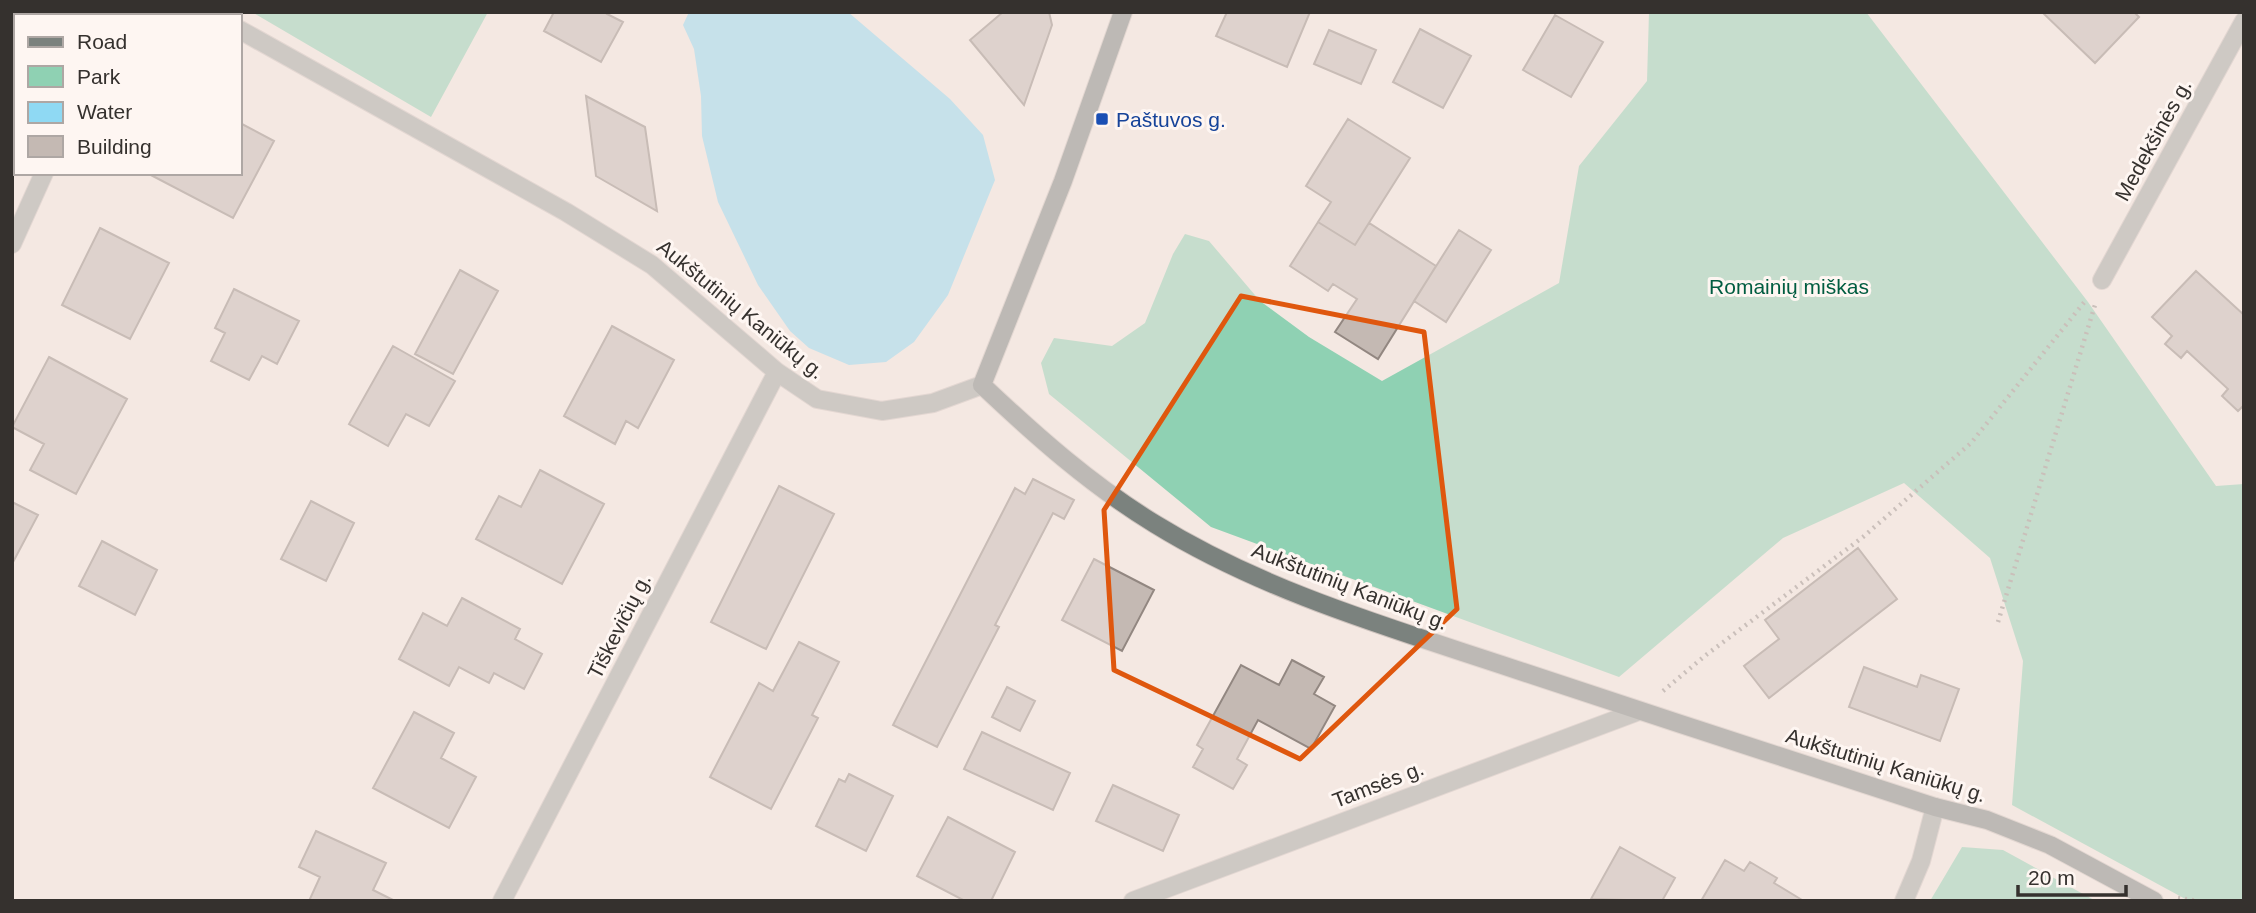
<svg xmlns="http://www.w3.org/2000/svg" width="2256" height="913" viewBox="0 0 2256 913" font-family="Arial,sans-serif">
  <rect width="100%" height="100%" fill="#f4e8e2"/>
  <path fill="#8fd1b3" d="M252,12H488L431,117Z
    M1649,12H1866L2088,302L2216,486L2244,484V901H2189L2012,805L2023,661L1990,558L1904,483L1783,538L1619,677L1211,527L1049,394L1041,363L1054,338L1112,346L1145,323L1173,254L1185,234L1209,241L1260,301L1309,337L1382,381L1559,283L1579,166L1647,81Z
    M1962,847L2003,850L2096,901H1930Z"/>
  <path fill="#8fd9f3" d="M689,12H848L950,99L983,135L995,180L948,295L914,342L886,362L849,365L809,348L790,331L758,285L718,202L702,136L701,96L694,49L683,25Z"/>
  <path fill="#c4b9b3" stroke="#928781" stroke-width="2" d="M554,12H608L607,14L623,22L601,62L544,31Z
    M1003,12H1049L1052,25L1024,105L970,40Z
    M1227,12H1310L1287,67L1216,36Z
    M2042,12H2134L2139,17L2095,63Z
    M1555,15L1603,42L1571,97L1523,70Z
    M1420,29L1471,56L1443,108L1393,82Z
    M1329,30L1376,50L1361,84L1314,64Z
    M586,96L645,127L657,211L596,176Z
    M1348,119L1410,158L1355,245L1318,222L1331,202L1306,186Z
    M240,123L274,141L233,218L147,173H240Z
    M1318,222L1355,245L1369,223L1436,266L1378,359L1335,332L1357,299L1333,284L1328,291L1290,266Z
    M100,228L169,263L130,339L62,305Z
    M1459,230L1491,250L1446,322L1414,301Z
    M460,270L498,291L453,374L415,354Z
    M2196,271L2244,315V405L2238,411L2222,396L2228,389L2187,351L2181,358L2165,344L2172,336L2152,317Z
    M234,289L299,321L277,364L262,356L249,380L211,361L225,333L215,328Z
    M612,326L674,360L638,428L626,421L615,444L564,416Z
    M393,346L455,381L429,426L406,414L388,446L349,424Z
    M49,357L127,399L76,494L30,470L44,444L12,427Z
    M540,470L604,504L562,584L476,539L499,496L521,507Z
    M1033,479L1074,500L1064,519L1053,513L995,625L999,627L937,747L893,725L1015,488L1025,494Z
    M779,486L834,514L766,649L711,622Z
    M311,501L354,523L326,581L281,559Z
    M12,502L38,515L12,564Z
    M102,541L157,570L135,615L79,586Z
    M1858,548L1897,599L1769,698L1744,666L1779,639L1765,620Z
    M1094,559L1154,590L1122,651L1062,620Z
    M462,598L520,629L515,639L542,654L524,689L494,673L489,683L459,667L449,686L399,659L423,613L447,626Z
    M799,642L839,662L812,715L818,718L771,809L710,777L759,683L773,691Z
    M1292,660L1324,677L1314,694L1335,706L1311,749L1258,720L1237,759L1247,765L1233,789L1193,767L1203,749L1197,745L1241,665L1279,685Z
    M1864,667L1917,687L1921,675L1959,689L1940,741L1849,707Z
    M1007,687L1035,701L1020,731L992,717Z
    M414,712L454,733L441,758L476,777L449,828L373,788Z
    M982,732L1070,773L1053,810L964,769Z
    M849,774L893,796L866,851L816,826L839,779L845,782Z
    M1113,785L1179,815L1163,851L1096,821Z
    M948,817L1015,852L991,901H965L917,876Z
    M316,831L386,863L373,890L395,901H309L320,877L299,867Z
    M1620,847L1675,878L1662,901L1591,899Z
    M1725,860L1744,871L1750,862L1777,878L1774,883L1802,900L1701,901Z"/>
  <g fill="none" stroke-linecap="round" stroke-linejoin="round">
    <g stroke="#cec3be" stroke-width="20">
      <path id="street" d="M207,12L214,16
        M115,16L117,12
        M240,30L566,212L652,265L777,372L817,399L882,411L933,403L982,385
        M12,244L44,173
        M2102,280L2244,21
        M502,901L777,372
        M1133,901L1639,711
        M1904,901L1921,861L1935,807"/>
    </g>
    <g stroke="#cec3be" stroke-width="20">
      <path id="secondary" d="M1123,12L1063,181L982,385C1036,436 1091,485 1155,524C1262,590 1384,626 1502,665C1646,713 1791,760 1935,807L1987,820L2050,845L2154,901"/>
    </g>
    <path stroke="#978f8a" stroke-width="4.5" stroke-dasharray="2 5" stroke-linecap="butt" d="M1998,622L2095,305
      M1663,691L1706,655L1863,537L1971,443L2086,300
      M2178,898L2198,901"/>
    <use href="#street" stroke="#9fa4a1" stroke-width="18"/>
    <use href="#secondary" stroke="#7b827e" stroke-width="18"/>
  </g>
  <path d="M0 0H2256V913H0ZM1241,296L1424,332L1457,609L1300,759L1114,670L1104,510Z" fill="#f4e8e2" fill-opacity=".55" fill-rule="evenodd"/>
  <path fill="none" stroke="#df570e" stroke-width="5" stroke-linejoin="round" d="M1241,296L1424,332L1457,609L1300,759L1114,670L1104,510Z"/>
  <rect fill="#1a4fb4" stroke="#fef6f2" stroke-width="2.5" x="1095" y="112" width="14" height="14" rx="3.5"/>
  <g text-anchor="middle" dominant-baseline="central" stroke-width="6" stroke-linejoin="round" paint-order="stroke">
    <g font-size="21" fill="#164399" stroke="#fef6f2" text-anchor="start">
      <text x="1116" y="119">Paštuvos g.</text>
    </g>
    <g font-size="21" fill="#35312e" stroke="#fef6f2">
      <text transform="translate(2153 140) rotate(-61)">Medekšinės g.</text>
      <text transform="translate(741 309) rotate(39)">Aukštutinių Kaniūkų g.</text>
      <text transform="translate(1350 586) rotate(21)">Aukštutinių Kaniūkų g.</text>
      <text transform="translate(619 626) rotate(-63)">Tiškevičių g.</text>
      <text transform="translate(1886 765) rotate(17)">Aukštutinių Kaniūkų g.</text>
      <text transform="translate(1378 784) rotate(-21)">Tamsės g.</text>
    </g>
    <g font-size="21" fill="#005c40" stroke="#fef6f2">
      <text x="1789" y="286">Romainių miškas</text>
    </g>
  </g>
  <rect width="2256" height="913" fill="none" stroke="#35312e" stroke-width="28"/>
  <rect x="14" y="14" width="228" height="161" fill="#fef6f2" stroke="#aea7a4" stroke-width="2"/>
  <rect x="28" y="37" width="35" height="10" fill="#7b827e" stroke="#aea7a4" stroke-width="2"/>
  <text x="77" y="49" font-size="21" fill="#35312e">Road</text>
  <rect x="28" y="66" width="35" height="21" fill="#8fd1b3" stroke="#aea7a4" stroke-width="2"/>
  <text x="77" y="84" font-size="21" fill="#35312e">Park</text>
  <rect x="28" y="102" width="35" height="21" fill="#8fd9f3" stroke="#aea7a4" stroke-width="2"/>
  <text x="77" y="119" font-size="21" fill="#35312e">Water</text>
  <rect x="28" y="136" width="35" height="21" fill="#c4b9b3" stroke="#aea7a4" stroke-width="2"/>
  <text x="77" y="154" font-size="21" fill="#35312e">Building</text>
  <path d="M2018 885v10h108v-10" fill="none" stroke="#35312e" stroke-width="3.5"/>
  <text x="2028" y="885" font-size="21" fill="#35312e" stroke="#fef6f2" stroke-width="5" paint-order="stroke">20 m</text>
</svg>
